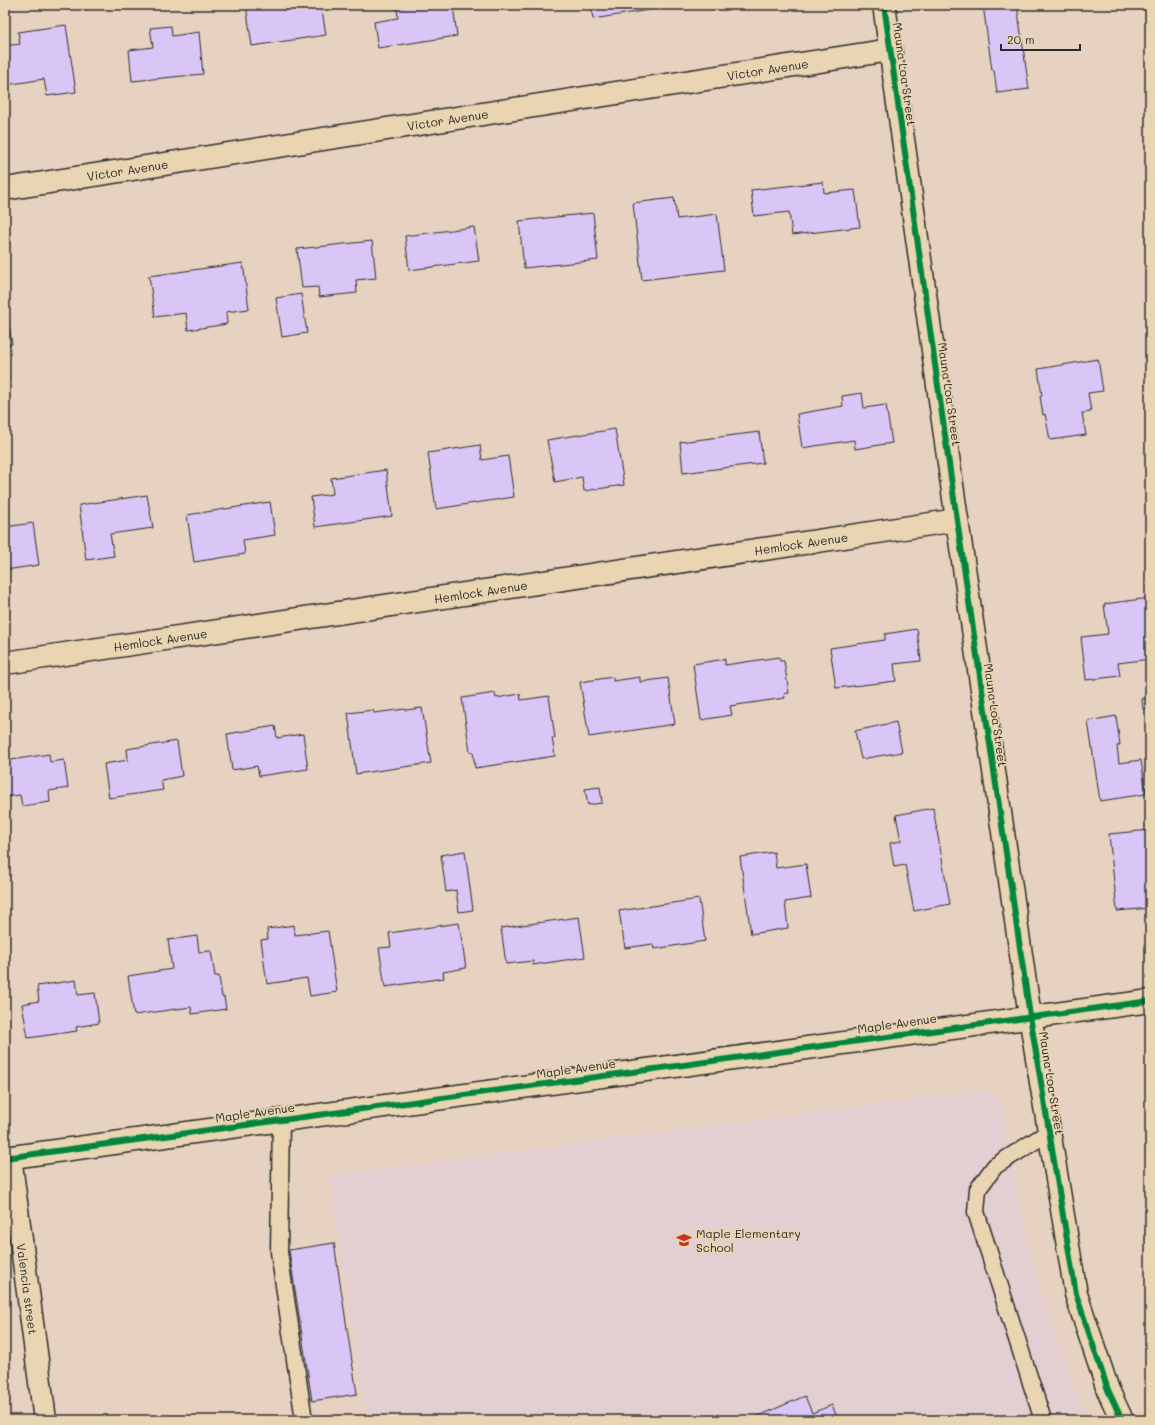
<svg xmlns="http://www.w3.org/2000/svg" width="1155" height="1425" viewBox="0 0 1155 1425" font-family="Mali,sans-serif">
  <rect width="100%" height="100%" fill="#e7d2c1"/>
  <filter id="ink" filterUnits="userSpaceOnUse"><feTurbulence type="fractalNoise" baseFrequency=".025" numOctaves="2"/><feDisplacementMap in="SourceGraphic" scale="8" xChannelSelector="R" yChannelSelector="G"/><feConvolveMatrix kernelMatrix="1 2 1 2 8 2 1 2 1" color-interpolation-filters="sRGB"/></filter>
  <g filter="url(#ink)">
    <path fill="#e3ced1" d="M983,1090L1000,1097L1017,1192L1040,1289L1072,1382L1088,1420H367L329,1176Z"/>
    <path fill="#d9c6f7" stroke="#2b2b2b" d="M246,5H321L326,35L252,46Z
      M416,5H453L457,36L378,48L374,22L398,18L397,8Z
      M591,5H680L593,19Z
      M983,5H1017L1029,89L997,93L994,70H992Z
      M66,25L76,92L47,96L44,79L6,85L5,76V46L20,44L18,32Z
      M171,26L172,36L199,32L203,74L132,81L129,50L153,47L150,28Z
      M823,182L824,193L855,190L860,227L792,235L789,212L754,216L751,190Z
      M674,198L677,219L717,214L724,270L642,280L633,203Z
      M593,213L598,260L524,268L519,221Z
      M474,227L479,261L409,270L405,236Z
      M372,241L376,278L356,280L357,293L319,297L318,287L302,288L297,249Z
      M243,263L249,309L226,312L227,324L188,330L186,313L155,317L149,276Z
      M301,294L307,333L282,337L276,298Z
      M5,298L12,344L5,345Z
      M1098,359L1103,391L1088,393L1091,412L1082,413L1086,435L1050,440L1045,414L1043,415L1040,396H1042L1038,369Z
      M862,393L864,408L886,405L892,443L855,449L854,440L802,448L797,414L843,406L842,396Z
      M615,429L624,485L584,491L582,477L555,482L547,440Z
      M759,432L763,463L683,473L680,442Z
      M480,445L482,460L508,456L514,497L436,509L428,453Z
      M386,470L392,516L315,527L311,497L333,494L331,478Z
      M147,495L153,528L110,534L114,556L86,560L79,505Z
      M270,502L275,535L243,540L245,554L194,562L187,515Z
      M33,523L39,565L5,570V527Z
      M1150,598V659L1118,663L1120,676L1086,680L1081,637L1108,634L1104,604Z
      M917,629L921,661L894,664L896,681L836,688L830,648L885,640V634Z
      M779,657L780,661H784L789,693L784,694L785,698L730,706L732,715L701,720L693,664L725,659V665Z
      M613,677V681L640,677V682L668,678L675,724L589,737L580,682Z
      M495,693L496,698L520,694L521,700L549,696L555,738H552L555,756L475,768L473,752H470L462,698Z
      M1150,697V708L1143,709L1142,699Z
      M422,708L431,763L356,774L348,713L373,710L374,713L405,709V710Z
      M1116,716L1120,745L1117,746L1119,763L1141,760L1146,794L1100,801L1088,721Z
      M896,722L902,752L861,759L855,731Z
      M275,726L277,738L303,734L308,769L259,776L257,766L232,770L227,734Z
      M177,741L182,776L161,780L163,790L109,798L104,764L128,760L127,749Z
      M49,754L50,762L64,760L68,788L49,791L50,802L22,806L20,795L5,797V761Z
      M600,787L602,803L588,805L585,789Z
      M933,808L950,904L914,911L905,865L894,867L890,843L901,841L896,815Z
      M1150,830V908L1117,911L1109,834Z
      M465,851L473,910L459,912L456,890L446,892L441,855Z
      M774,852L776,868L806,864L811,898L785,902L788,928L751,934L740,857Z
      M699,899L705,941L654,949L653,944L625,948L619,911Z
      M579,917L585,957L533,965V961L506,964L501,928Z
      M459,923L466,968L443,972L444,978L385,987L379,948L391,947L389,933Z
      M294,925L295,935L328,931L337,992L310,996L307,978L267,984L261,940L268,939L267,929Z
      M197,936L199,952L211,951L215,976H219L222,997H224L226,1009L192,1014L191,1007L134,1015L128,976L172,969L168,940Z
      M76,980L78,995L95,993L99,1023L76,1027L77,1031L28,1038L22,1004L39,1001L37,986Z
      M334,1243L357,1394L312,1401L289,1250Z
      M805,1396L812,1413L832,1405L838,1420H749Z"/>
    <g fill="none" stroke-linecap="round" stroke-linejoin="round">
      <g stroke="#2b2b2b" stroke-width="19">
        <path id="service" d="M281,1119L279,1252L304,1420
          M1043,1420L976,1212L978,1189L995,1166L1049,1132"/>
      </g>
      <g stroke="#2b2b2b" stroke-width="25">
        <g id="minor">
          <path d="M884,5L957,520L1030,1016L1076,1294L1108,1390L1122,1420"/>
          <path id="s1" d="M5,189L890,50"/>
          <path id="s2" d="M5,663L957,520"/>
          <path id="s3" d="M10,1157L45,1420"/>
        </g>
      </g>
      <g stroke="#2b2b2b" stroke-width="25">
        <path id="tertiary" d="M5,1158L1150,1001"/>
      </g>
      <use href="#service" stroke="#ead5b3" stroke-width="16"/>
      <use href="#minor" stroke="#ead5b3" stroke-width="22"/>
      <use href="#tertiary" stroke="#ead5b3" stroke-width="22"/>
      <g stroke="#ead5b3" stroke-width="8">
        <path id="cycleway" d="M884,5L957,520L1030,1016L1076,1294L1108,1390L1122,1420
          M5,1158L1150,1001"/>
      </g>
      <use href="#cycleway" stroke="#00873e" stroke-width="6"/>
    </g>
  </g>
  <defs>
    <g id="school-bare" transform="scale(1.2)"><path d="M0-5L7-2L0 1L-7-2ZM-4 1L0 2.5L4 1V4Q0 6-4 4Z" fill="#c8321e" stroke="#ead5b3" stroke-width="2.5" paint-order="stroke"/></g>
  </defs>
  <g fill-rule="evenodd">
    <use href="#school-bare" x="684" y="1240"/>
  </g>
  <g text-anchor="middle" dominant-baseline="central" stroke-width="3.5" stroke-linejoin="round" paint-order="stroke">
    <g font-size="12" fill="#2b2b2b" stroke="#ead5b3">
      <text stroke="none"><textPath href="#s1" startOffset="772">Victor Avenue</textPath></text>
      <text transform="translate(905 74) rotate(82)">Mauna Loa Street</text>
      <text stroke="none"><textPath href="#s1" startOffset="448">Victor Avenue</textPath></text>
      <text stroke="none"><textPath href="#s1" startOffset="124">Victor Avenue</textPath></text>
      <text transform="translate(950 394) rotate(82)">Mauna Loa Street</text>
      <text stroke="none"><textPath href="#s2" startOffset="805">Hemlock Avenue</textPath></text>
      <text stroke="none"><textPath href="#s2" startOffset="481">Hemlock Avenue</textPath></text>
      <text stroke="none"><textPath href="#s2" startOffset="157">Hemlock Avenue</textPath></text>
      <text transform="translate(996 715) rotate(82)">Mauna Loa Street</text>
      <text transform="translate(897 1023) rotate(-8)">Maple Avenue</text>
      <text transform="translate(576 1068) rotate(-8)">Maple Avenue</text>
      <text transform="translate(1052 1083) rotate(81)">Mauna Loa Street</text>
      <text transform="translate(255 1112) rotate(-8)">Maple Avenue</text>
      <text stroke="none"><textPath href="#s3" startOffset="133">Valencia street</textPath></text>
    </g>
    <g font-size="12" fill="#2b2b2b" stroke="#ead5b3" text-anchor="start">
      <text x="696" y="1233">Maple Elementary<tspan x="696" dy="14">School</tspan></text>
    </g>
  </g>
  <rect width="1155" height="1425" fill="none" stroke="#ead5b3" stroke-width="20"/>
  <rect x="10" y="10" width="1135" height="1405" fill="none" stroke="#2b2b2b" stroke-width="1.5" filter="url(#ink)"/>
  <path d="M1001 44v6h79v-6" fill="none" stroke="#2b2b2b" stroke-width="2"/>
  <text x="1007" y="44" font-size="12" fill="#2b2b2b" stroke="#ead5b3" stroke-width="3" paint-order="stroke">20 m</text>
</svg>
